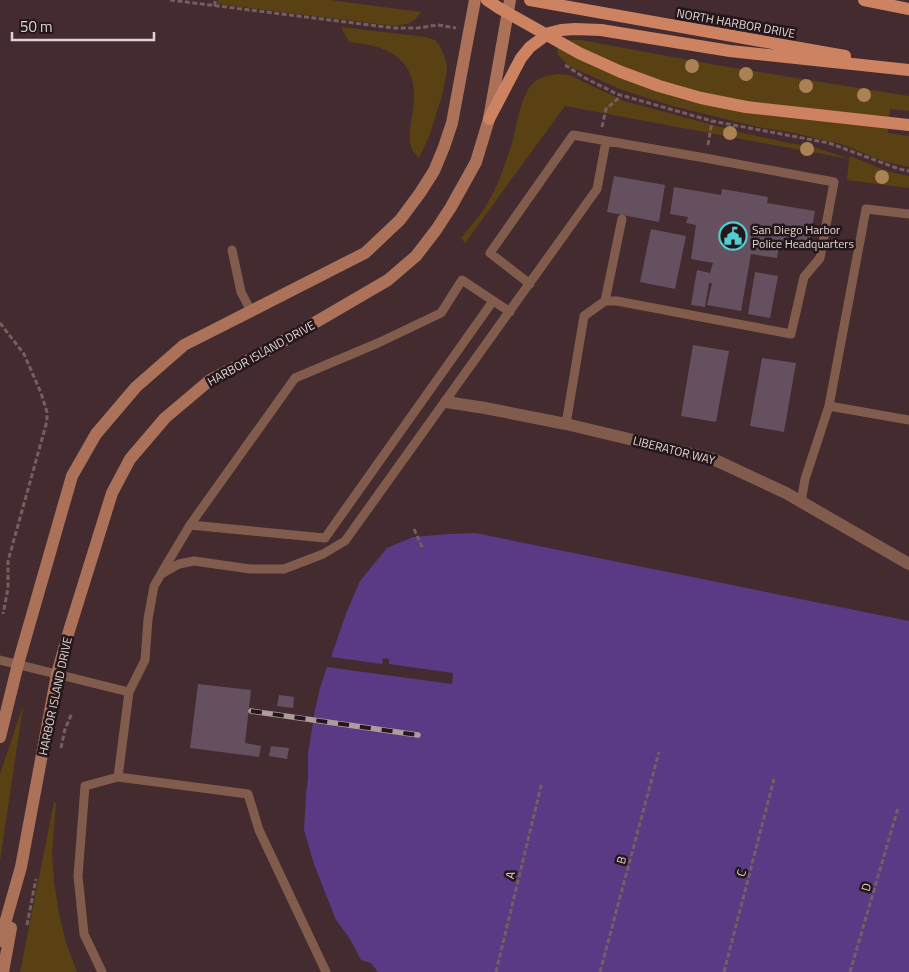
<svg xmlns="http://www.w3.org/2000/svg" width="909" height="972" viewBox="0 0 909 972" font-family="'Titillium Web',sans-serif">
  <rect width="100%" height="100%" fill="#442b2f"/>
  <path fill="#5a4114" d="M218,0H330L421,12C413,24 408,24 395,26L218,4Z
    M341,27L426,37L435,40L440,46L445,58L447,69L443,92L429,137L419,158C417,155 413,152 412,149C406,138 414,112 414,99C416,57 385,45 349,42Z
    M567,40H581L716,65L909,96V111L890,109L888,133L909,136V167L883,161L841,144L794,133L758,127L673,106L622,90L569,66L558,55L557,46Z
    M559,74L569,75L624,101L739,132L788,143L814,147L849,159L850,156C869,164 889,173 909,176V188L847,180L849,159L565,106L465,243L461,238C472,225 483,212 491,197C500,181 506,161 512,143C517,125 519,104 529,88C537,77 547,75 559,74Z
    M23,706L0,861V774Z
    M54,802L56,803L52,853L54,881L59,913L66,943L77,972H20Z"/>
  <path fill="#5a3a84" d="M443,523L909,618V972H361L327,920L297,825L310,705L331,626L384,541Z"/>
  <path fill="#442b2f" d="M443,520L544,540L909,615V621L475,533L451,534L413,537L387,548L360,581L347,611L331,657L382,664L383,658L389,659V664L453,673L452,684L327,667L320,688L315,710L308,754V779L306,794L304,830L314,864L336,920L350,939L361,960L371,963L378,972H358L325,921L294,826L308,705L329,625L349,579L382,539L414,527Z"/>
  <path fill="#65505f" d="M614,176L665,185L659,222L607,212Z
    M674,187L721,195L722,189L768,197L767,203L815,211L808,250L779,245L777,258L751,254L741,311L707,305L712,283H709L705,307L691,305L697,270L710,273L713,263L691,259L696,225L686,223L688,217L670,214Z
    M651,229L686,236L675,289L640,282Z
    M755,272L778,276L770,318L748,314Z
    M693,345L729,351L716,422L681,416Z
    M762,358L796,363L784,432L750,426Z
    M198,684L251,690L245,743L261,746L259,757L190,748Z
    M279,695L294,697L293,708L277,706Z
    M271,746L289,748L287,759L269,756Z"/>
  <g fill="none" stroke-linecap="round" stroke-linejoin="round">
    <path stroke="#745e61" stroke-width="3" stroke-dasharray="5 2.5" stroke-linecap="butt" d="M170,0L394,28H418L438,25L456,28
      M215,6V0
      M565,65L585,78L617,94L712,121L829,143L899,169L909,171
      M602,127L606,109L621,96
      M708,145L712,121
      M0,323L24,354L41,393L47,412V421L8,561V588L3,614
      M414,529L423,549
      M61,748L65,729L72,713
      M27,925L36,879
      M496,972L542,782
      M600,972L659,752
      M724,972L774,779
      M850,972L898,808"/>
    <path stroke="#815c4c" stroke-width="9" d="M232,250L241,292L251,311
      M530,284L490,253L573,135L705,158L834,182L820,258L804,277L791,334L617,301H605
      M829,406L909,420
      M566,424L584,316L605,301L622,219
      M801,502L805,479L829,406L866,209L909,214
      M190,525L295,378L378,343L441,313L462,280L510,312
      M162,572L190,525L325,538L493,301
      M0,660L129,692
      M118,777L129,692L145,660L148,619L154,586L161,574L179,564L194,561L250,569H284L323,554L345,541L597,189L606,141
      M102,972L84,934L78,876L85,786L118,777L248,794L259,830L326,972"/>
    <path stroke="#815c4c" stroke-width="12" d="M446,402L485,408L566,424L713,459L786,493L909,564"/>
    <path stroke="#ac7259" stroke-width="12" d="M0,737L18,664L72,476L96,434L136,387L184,345L365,253L400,220L420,193L434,171L444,147L452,123L475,0
      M0,941L21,867L57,674L69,631L112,493L130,459L165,418L210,380L268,350L388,280L416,256L436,230L451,207L476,162L489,119L510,0
      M3,972L11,928"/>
    <path stroke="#cd8362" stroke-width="12" d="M530,0L845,56
      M864,0L909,9
      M746,107L909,125
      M489,119L521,58L530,47L549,33L561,30L575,29L601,30L730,51L909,70"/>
    <g stroke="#ad9b9d" stroke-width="5.5">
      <path id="rail" d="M251,711L418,735"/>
    </g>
    <use href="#rail" stroke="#231719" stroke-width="4" stroke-dasharray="11" stroke-linecap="butt"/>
    <path stroke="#cd8362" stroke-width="12" d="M487,0L499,8L579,53L621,72L659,86L701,98L746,107"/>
  </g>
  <g fill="#aa8254">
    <circle cx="692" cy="66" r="7"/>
    <circle cx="746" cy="74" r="7"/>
    <circle cx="806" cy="86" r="7"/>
    <circle cx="864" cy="95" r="7"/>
    <circle cx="730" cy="133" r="7"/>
    <circle cx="807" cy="149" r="7"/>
    <circle cx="882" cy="177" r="7"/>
  </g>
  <defs>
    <g id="civic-ring" transform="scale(1.4375)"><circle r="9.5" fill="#231719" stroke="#52ccd0" stroke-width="1.5"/><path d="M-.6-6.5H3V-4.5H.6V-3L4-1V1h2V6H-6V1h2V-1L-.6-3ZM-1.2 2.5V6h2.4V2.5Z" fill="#52ccd0"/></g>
  </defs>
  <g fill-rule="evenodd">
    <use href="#civic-ring" x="733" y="236"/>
  </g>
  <g text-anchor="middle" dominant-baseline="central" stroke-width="5" stroke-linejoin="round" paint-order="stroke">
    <g font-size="12" fill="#e2d2d3" stroke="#231719">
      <text transform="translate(736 23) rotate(10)">NORTH HARBOR DRIVE</text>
      <text transform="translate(261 353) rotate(-29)">HARBOR ISLAND DRIVE</text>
      <text transform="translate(674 450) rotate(14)">LIBERATOR WAY</text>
      <text transform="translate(55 696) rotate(-78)">HARBOR ISLAND DRIVE</text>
      <text transform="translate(621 860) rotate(-75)">B</text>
      <text transform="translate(741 873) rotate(-75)">C</text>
      <text transform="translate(510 875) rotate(-76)">A</text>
      <text transform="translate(866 887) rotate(-74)">D</text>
    </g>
    <g font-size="12" fill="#e2d2d3" stroke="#231719" text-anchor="start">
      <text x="752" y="229">San Diego Harbor<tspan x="752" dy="14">Police Headquarters</tspan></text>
    </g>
  </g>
  <path d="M12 32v8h142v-8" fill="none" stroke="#e2d2d3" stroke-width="2.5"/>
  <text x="20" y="32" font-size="15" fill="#e2d2d3" stroke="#231719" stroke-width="4" paint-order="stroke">50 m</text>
</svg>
